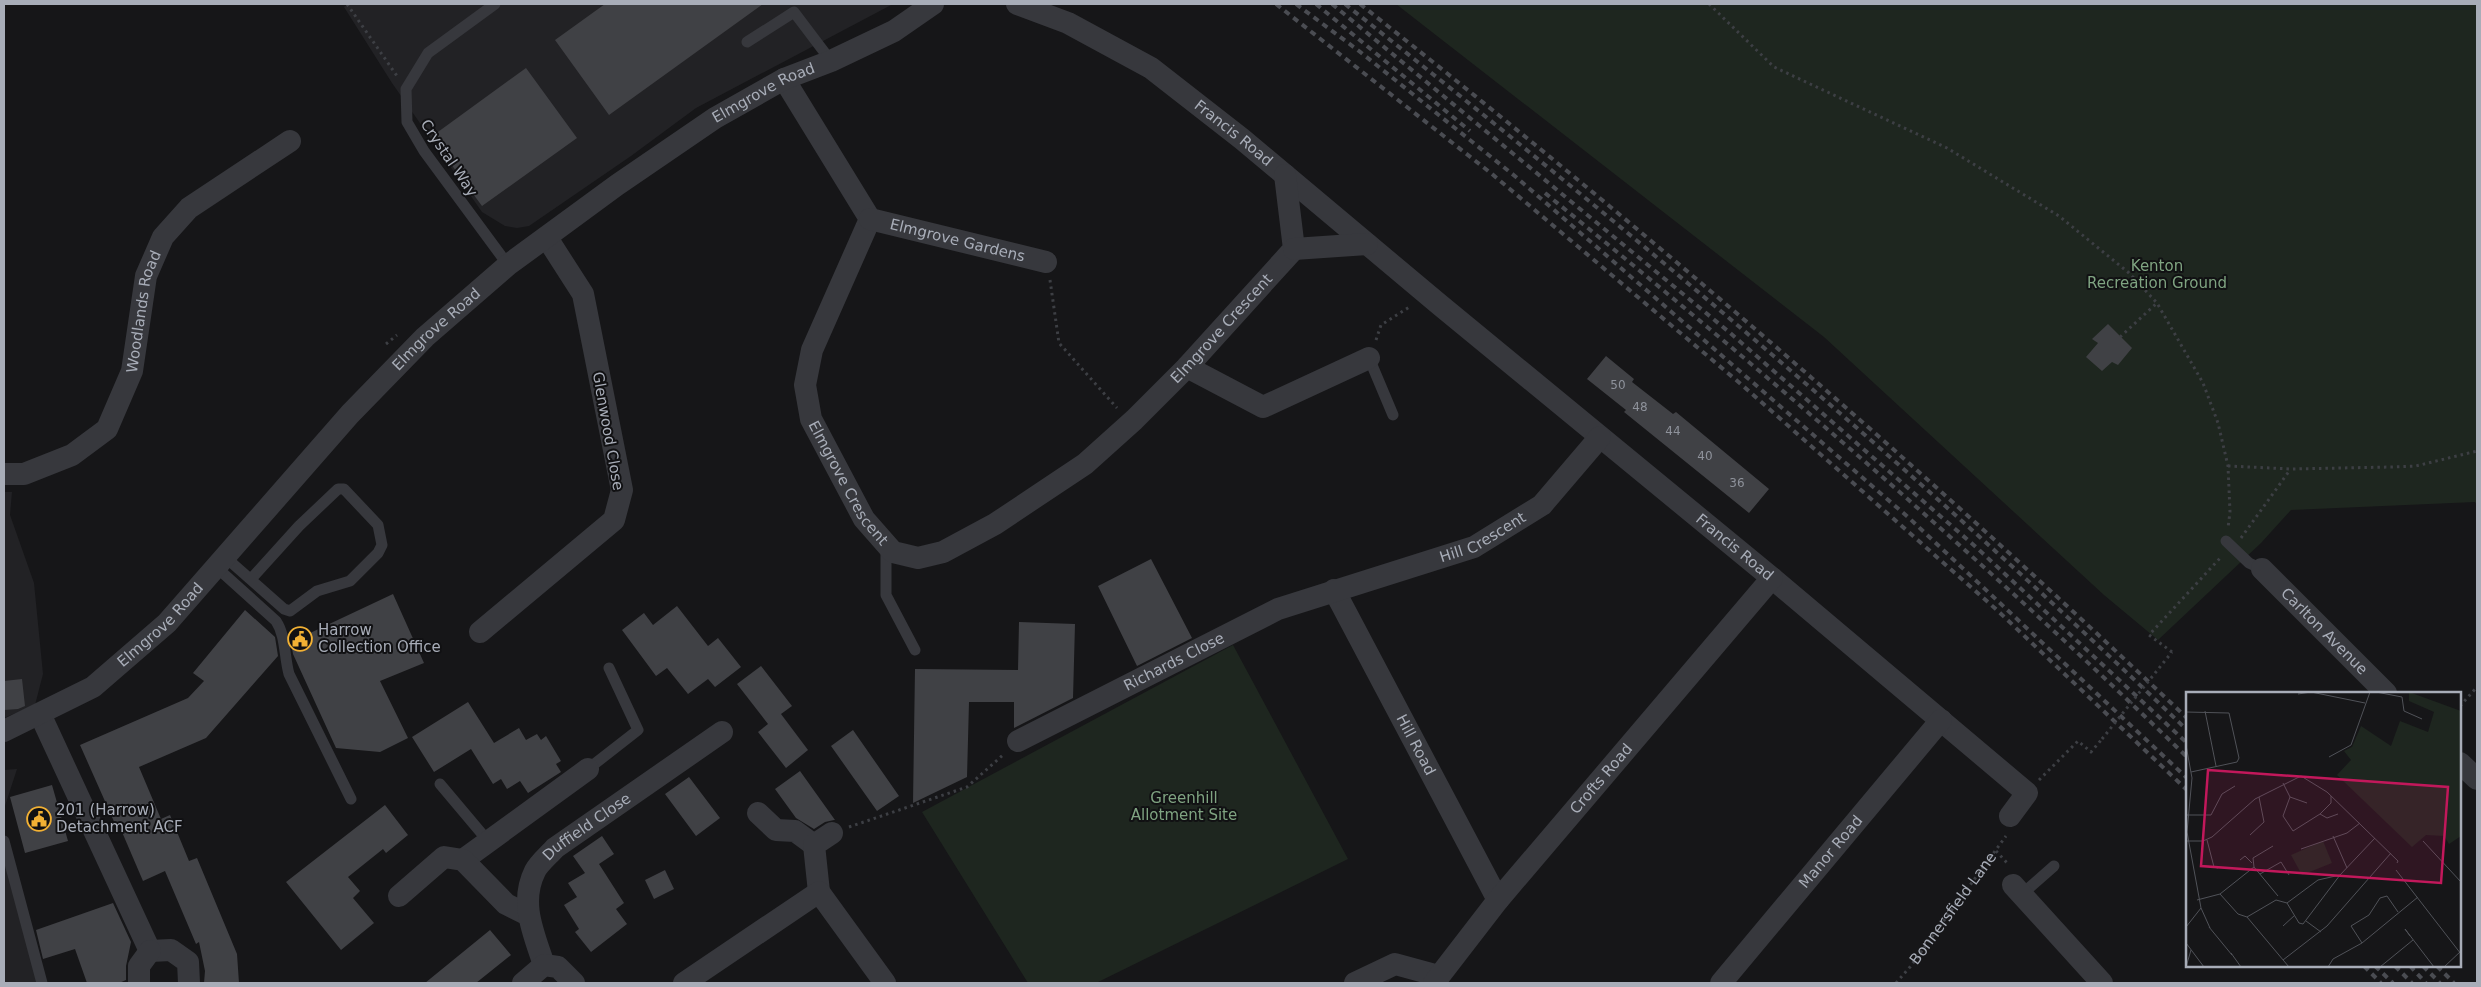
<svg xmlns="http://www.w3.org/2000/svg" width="2481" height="987" viewBox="0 0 2481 987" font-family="'DejaVu Sans',sans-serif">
  <rect width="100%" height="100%" fill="#161618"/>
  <path fill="#222225" d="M348,4H893L696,108L631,156L529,226L517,228L505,226L482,212L392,83L344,7Z
    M4,492H12L10,515L34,583L43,674L35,705L4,718Z
    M17,769L4,809V770Z
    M4,848L39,983H4Z"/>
  <path fill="#1e261f" d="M1396,4H2477V505L2475,502L2291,510L2261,543L2158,640L2104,595L1824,337Z
    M1233,645L1348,859L1096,983H1028L922,812Z"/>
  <path fill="#404145" d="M605,4H763L609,115L555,40Z
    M526,68L577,138L482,206L431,137Z
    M2108,324L2132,348L2118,365L2112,362L2102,371L2086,357L2098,343L2092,339Z
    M1606,356L1634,379L1632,382L1673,414L1676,412L1769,489L1749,513L1624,412L1626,410L1587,379Z
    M1151,559L1192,638L1137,666L1098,586Z
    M393,594L424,663L380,681L408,738L380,752L336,748L293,654L291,642Z
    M677,606L708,646L718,638L741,667L715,687L708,679L688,694L667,668L656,676L622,630L644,613L653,625Z
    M245,610L275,637L278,656L206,738L139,767L161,819L170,815L189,861L197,858L237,954L239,983H204L205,971L199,942L196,944L165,871L143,881L119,825L116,826L80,745L188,698L204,681L193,673Z
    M1019,622L1075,624L1073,698L1014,728V702H969L967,777L913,803L915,669L1018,670Z
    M761,666L792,706L781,714L808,750L786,768L758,732L768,724L737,684Z
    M22,679L25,706L18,709L4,710V681Z
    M468,702L494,743L519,728L526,740L537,734L541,740L546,736L561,761L556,764L561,772L528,793L520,781L507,789L501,779L493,784L471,749L434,772L412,737Z
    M853,730L899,796L877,811L831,746Z
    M800,771L835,820H834L825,822L814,829L796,818L775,789Z
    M689,777L720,818L696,836L665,794Z
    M52,785L68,841L25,853L10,797Z
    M385,805L408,835L386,853L383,849L348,877L360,891L353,898L374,923L341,950L286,882Z
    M602,836L614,854L599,864L624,903L616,909L627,924L591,952L575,932L579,929L564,905L577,897L568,883L585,873L573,856Z
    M665,870L674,889L654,899L645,880Z
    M113,903L131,942L126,966V980L119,983H87L75,949L43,959L36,930Z
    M490,930L511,955L476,983H425Z"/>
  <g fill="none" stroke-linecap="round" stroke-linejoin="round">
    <g stroke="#3d3f44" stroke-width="3" stroke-dasharray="2.5 4" stroke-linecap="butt">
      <path d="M347,4L397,76"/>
      <path d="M1709,4L1774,67L1947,148L2059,216L2129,273L2157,303L2203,383L2218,423L2228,466L2230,512L2228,528"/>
      <path d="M1050,280L1059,343L1117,408"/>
      <path d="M2120,337L2157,303"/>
      <path d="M1376,340L1381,325L1411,306"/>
      <path d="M386,344L397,335"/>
      <path d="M2228,466L2291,469L2391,467L2416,466L2477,451"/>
      <path d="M2241,538L2290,470"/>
      <path d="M2172,652L2149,635L2222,556"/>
      <path d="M2460,706L2477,687"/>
      <path d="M2039,780L2078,741L2091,752L2102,739"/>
      <path d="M849,827L967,787L1004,754"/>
      <path d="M1996,851L2009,865"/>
      <path id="s1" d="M1896,983L1910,967L2006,836"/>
    </g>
    <path stroke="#37383d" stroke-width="11" d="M495,4L428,53L406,89L407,122L424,151L508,265
      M747,42L794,12L831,61
      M1369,358L1393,415
      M2226,541L2249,563L2262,569
      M886,546V595L915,650
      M224,556L284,609L290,611L317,591L350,581L378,553L382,545L378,525L344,489H338L299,526L251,579
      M215,566L276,621C286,636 284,656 289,674L351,799
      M588,769L638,730L609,668
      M440,784L488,841
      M4,841L42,983
      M2021,895L2054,866"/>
    <g stroke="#37383d" stroke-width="22">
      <path id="s2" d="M1017,4L1068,23L1151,68L1242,139L1440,305L1772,578L2027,793L2010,816"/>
      <path id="s3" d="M784,79L870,219L812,350L805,385L811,419L864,519L893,552L918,558L943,552L995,524L1085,464L1134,420L1187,367L1294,249L1285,175"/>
      <path id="s4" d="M870,219L1046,262"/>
      <path d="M1294,249L1367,244"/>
      <path d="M1187,367L1263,407L1369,358"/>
      <path id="s5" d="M4,474H24L72,455L107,429L132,371L146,276L163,237L189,208L290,141"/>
      <path id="s6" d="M2262,569L2386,693"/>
      <path id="s7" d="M1334,590L1498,900"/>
      <path d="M480,632L614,520L622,490L583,294L547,238"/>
      <path d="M40,714L150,951"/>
      <path id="s8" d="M4,731L93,687L167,623L350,414L425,337L508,265L617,185L715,118L784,79L831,61L894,31L933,4"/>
      <path id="s9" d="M1018,741L1278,609L1474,547L1542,505L1600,437"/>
      <path d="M2460,763L2477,779"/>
      <path d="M758,813L776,830L795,831L814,845"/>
      <path d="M463,860L588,769"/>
      <path d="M2013,885L2102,983"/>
      <path d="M819,892L814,845L832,833"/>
      <path d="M399,896L444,857L463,860L506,904L528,915"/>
      <path d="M150,951L171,950L188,962L189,983"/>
      <path id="s10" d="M544,965C534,934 519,903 535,871C539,863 549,855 555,848L722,732"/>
      <path d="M139,983V966L150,951"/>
      <path d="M523,983L544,965L558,967L574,983"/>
      <path d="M684,983L819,892L885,983"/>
      <path d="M1355,983L1395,964L1439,976"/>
      <path id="s11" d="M1434,983L1498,900L1772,578"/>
      <path id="s12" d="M1721,983L1941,720"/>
    </g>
    <path stroke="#4a4c52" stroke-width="4" stroke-dasharray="6 5" stroke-linecap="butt" d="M1276,4L1492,174L1742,385L1998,611L2187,790
      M1296,4L1359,51L1516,177L1909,518L2187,778
      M1316,4L1470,131
      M1332,4L1729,332L1977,548L2187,743
      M1345,4C1635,234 1920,473 2187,730
      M1360,4C1646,230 1922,467 2187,718
      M1545,193C1766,373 1983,559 2187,757
      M2364,966L2381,983
      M2375,966L2393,983
      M2395,966L2412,983
      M2410,966L2426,983
      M2423,966L2440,983
      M2437,966L2454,983"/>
    <path stroke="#3d3f44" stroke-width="3" stroke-dasharray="2.5 4" stroke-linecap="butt" d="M2102,739L2172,652"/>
  </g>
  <defs>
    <g id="civic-ring" transform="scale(1.25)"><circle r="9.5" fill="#111113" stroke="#f2b134" stroke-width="1.5"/><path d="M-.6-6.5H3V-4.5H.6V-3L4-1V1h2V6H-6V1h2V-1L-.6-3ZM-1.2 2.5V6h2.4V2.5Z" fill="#f2b134"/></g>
  </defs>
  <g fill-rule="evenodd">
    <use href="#civic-ring" x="300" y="639"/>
    <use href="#civic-ring" x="39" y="819"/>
  </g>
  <g text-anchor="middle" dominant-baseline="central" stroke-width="4" stroke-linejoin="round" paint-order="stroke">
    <g font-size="12" fill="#8e929b">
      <text x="1618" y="385">50</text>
      <text x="1640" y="407">48</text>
      <text x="1673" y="431">44</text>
      <text x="1705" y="456">40</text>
      <text x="1737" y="483">36</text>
    </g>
    <g font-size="15" fill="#a8adb8" stroke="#111113">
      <text stroke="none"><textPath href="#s8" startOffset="1001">Elmgrove Road</textPath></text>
      <text stroke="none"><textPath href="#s2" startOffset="254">Francis Road</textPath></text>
      <text transform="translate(449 158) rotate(56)">Crystal Way</text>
      <text stroke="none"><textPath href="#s4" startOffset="90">Elmgrove Gardens</textPath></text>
      <text stroke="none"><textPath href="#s5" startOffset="239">Woodlands Road</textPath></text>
      <text stroke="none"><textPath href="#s3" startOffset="946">Elmgrove Crescent</textPath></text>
      <text stroke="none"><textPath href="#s8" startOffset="596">Elmgrove Road</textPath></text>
      <text transform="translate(608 431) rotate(80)">Glenwood Close</text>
      <text stroke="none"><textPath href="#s3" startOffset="452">Elmgrove Crescent</textPath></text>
      <text stroke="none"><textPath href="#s9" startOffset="509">Hill Crescent</textPath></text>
      <text stroke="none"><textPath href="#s2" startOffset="904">Francis Road</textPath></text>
      <text stroke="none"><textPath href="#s8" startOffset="191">Elmgrove Road</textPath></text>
      <text stroke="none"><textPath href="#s6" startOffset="88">Carlton Avenue</textPath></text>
      <text stroke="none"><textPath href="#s9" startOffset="175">Richards Close</textPath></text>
      <text stroke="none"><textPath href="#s7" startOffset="175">Hill Road</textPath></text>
      <text stroke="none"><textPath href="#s11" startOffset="264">Crofts Road</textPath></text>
      <text stroke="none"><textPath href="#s10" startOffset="166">Duffield Close</textPath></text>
      <text stroke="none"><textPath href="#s12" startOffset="171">Manor Road</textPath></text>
      <text stroke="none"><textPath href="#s1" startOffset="94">Bonnersfield Lane</textPath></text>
    </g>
    <g font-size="15" fill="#7fa381" stroke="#111113">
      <text x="2157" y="266">Kenton<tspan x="2157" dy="17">Recreation Ground</tspan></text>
      <text x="1184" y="798">Greenhill<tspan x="1184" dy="17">Allotment Site</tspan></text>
    </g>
    <g font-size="15" fill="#a8adb8" stroke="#111113" text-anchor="start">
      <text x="318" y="630">Harrow<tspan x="318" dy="17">Collection Office</tspan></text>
      <text x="56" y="810">201 (Harrow)<tspan x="56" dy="17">Detachment ACF</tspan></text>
    </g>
  </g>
  <g transform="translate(2186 692)">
    <rect width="275" height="275" fill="#161618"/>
    <path d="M223,0L275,19V144L263,152L258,144L240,143L226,155L151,83L165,68L158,59L166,55L175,34L205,54L214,29L242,40L248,20L223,9ZM137,149L146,171L116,183L105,163Z" fill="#1e261f"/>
    <path fill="none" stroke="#505258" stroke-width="1" d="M190,0L216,5L218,19L236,27M112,2L125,0L179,11M19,19L30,74M0,20L43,21L53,66L51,70L5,80M0,53L6,86L1,140L15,216L24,236M143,65L165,53L184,0M97,91L104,105L97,124L107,139L134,122L145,111V104M104,105L121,111M134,122L141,126L152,122M1,123H25L36,102L49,94M64,143L78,130L73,105M147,144L161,176M21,148L28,175L32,176M0,149H17L26,145L69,107L115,84L141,100L212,169L211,171M237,149L275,190M115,157L161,141L174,131M54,168L59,164L66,171M68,175L67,166L87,154M210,178L275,262M74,182L95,170L103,183M34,202L68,175L92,204M11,208L34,202L52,222L61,225L90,208L101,211M101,211L113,231L117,232L154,183L189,146M101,211L132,188L154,183M61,225L103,275M120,229L135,240M97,234L109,223M0,235L15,216M23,235L46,263M224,244L219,237L248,275M0,251L18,275M176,251L165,234L183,223L194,206L201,204L212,220M45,261L55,275M97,268L141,234L205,161M0,275L5,258M142,275L147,267L176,251L232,205M194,275L227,248M258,275L275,259"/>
    <path fill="#c2185b" fill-opacity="0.15" stroke="#c2185b" stroke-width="2.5" d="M22,78L262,95L255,191L15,174Z"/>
    <rect width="275" height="275" fill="none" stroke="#a8adb8" stroke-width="2.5"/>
  </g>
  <rect width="2481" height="987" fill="none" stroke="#a8adb8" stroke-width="10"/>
</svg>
